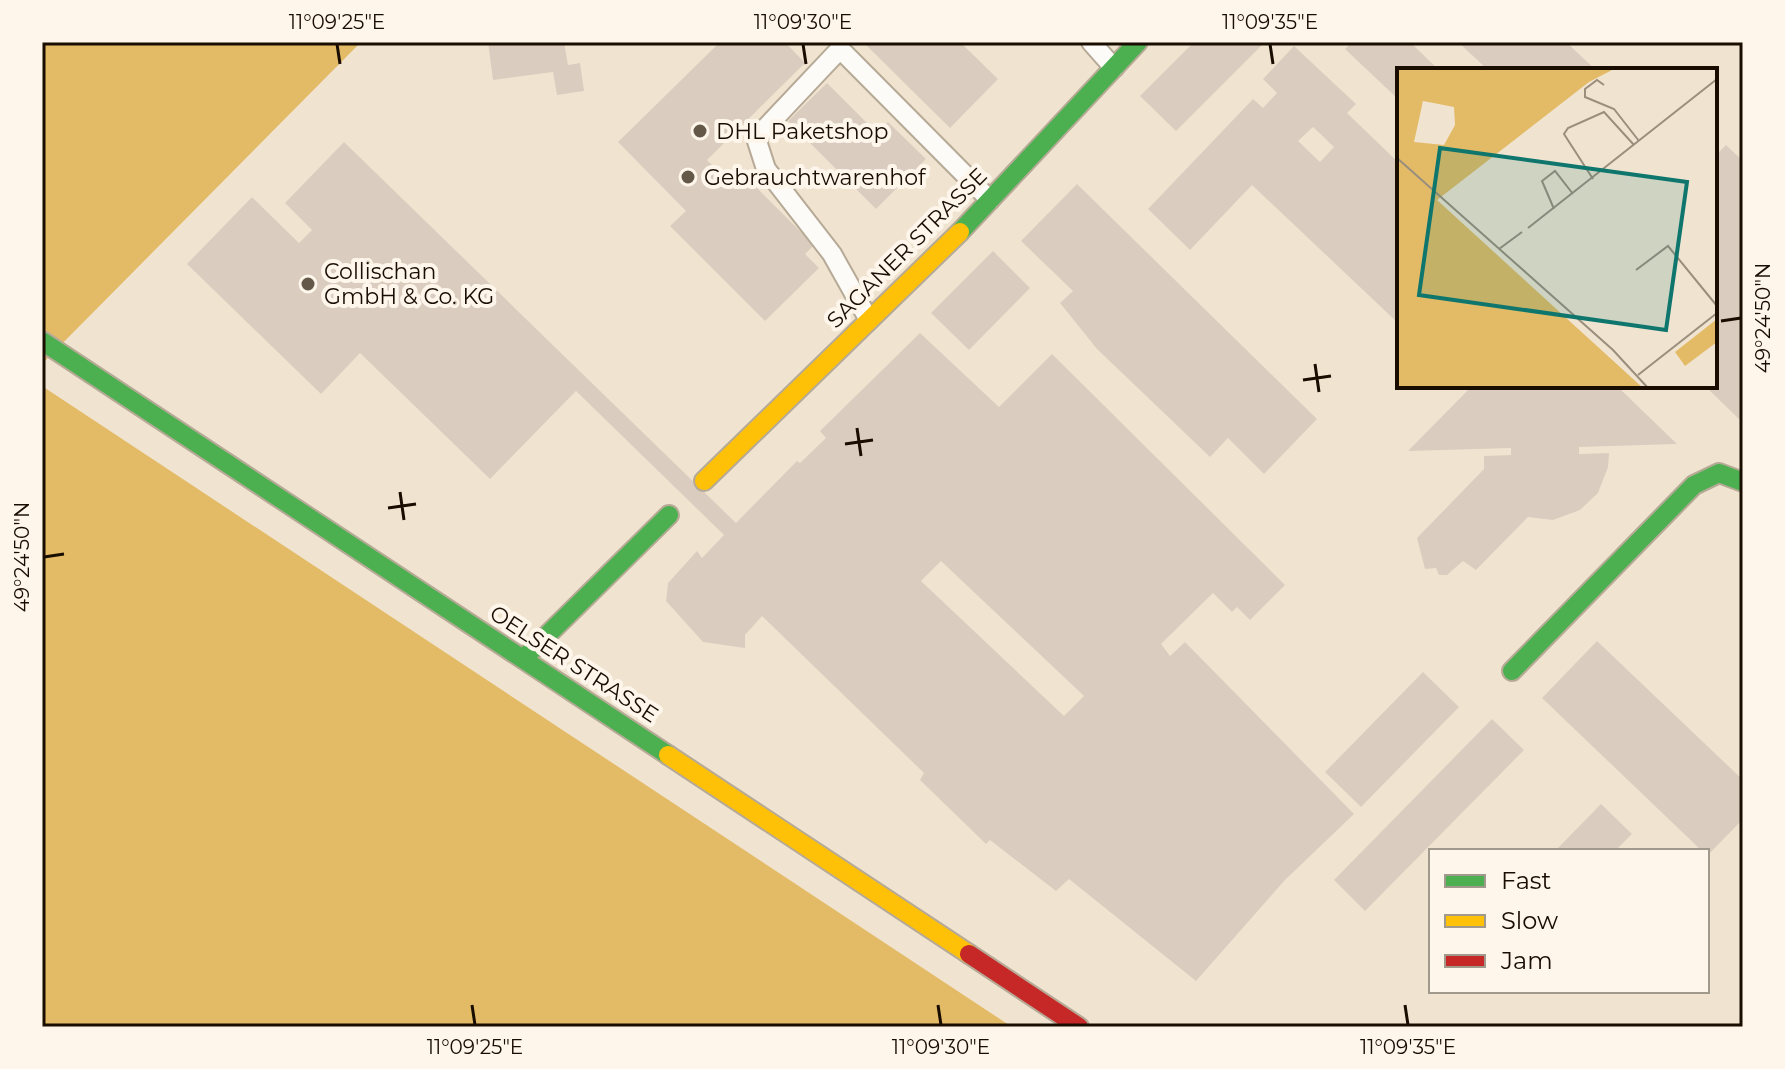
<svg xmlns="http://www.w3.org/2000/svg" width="1785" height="1069" viewBox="0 0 1785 1069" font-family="Montserrat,sans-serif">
  <rect width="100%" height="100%" fill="#f0e4d1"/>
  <path fill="#e3bb67" d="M42,42H361L42,364Z
    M42,386L1012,1027H42Z"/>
  <path fill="#dacdbf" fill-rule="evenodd" d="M488,42H564L568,65L580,63L584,91L557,95L553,72L493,80Z
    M720,42H785L805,63L707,160L730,183L741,172L814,245L805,254L819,268L765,321L670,226L686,211L618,142Z
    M863,42H960L998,79L950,128Z
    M1194,42H1265L1176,131L1140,96Z
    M1352,42H1410L1439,70H1399V100L1345,49Z
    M1458,42H1566L1596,70H1488Z
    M1294,46L1356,104L1347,113L1399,163V324L1252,185L1190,250L1148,209L1253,99L1263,108L1277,93L1263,79ZM1313,127L1334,147L1320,162L1298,141Z
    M827,83L877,133L888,122L926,159L876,209L788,121Z
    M344,142L736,523L797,461L800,463L826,438L820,431L920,333L999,407L1052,354L1285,585L1250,620L1237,607L1232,612L1213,593L1161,644L1170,656L1185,642L1354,814L1284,881L1196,981L1069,879L1056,891L990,840L986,844L920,780L924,773L762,616L745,635V648L703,642L666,601L668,583L697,551L702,558L724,535L576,391L490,479L360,353L321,394L187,264L252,197L299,243L312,230L285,203ZM941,561L1084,696L1064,716L921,581Z
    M1726,145L1743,161V423L1705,386H1715V156Z
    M1077,184L1317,419L1264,474L1228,438L1210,457L1097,349L1060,303L1073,291L1021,241Z
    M993,251L1030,288L969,350L931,313Z
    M1472,386H1617L1677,444L1579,447V454L1609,453L1608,467L1598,493L1580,510L1553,520L1528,517L1476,570L1463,561L1447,575H1439L1436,568L1425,569L1417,538L1484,469V456L1511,455V448L1408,451Z
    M1597,641L1743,780V819L1707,856V851H1702L1542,698Z
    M1423,672L1459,707L1361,807L1325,772Z
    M1492,719L1524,750L1365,911L1334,880Z
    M1601,804L1632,834L1615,851H1555Z"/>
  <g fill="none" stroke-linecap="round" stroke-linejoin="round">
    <g stroke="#b6aa97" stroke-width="22">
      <path id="lane" d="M1091,42L1114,68
        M869,320L832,254L766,169L756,138L840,49L990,200"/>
    </g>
    <g stroke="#b6aa97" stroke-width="22">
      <path id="fast" d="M960,232L1138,42
        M42,341L668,755
        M523,659L669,515
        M1512,671L1694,485L1719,473L1743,482"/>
    </g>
    <g stroke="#b6aa97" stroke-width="22">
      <path id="slow" d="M704,481L960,232
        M668,755L969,954"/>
    </g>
    <g stroke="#b6aa97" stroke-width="22">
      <path id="jam" d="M969,954L1079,1027"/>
    </g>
    <use href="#lane" stroke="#fdfbf8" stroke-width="18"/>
    <use href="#fast" stroke="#4caf50" stroke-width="18"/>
    <use href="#slow" stroke="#ffc107" stroke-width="18"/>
    <use href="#jam" stroke="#c62828" stroke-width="18"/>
  </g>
  <path fill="none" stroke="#190d00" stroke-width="3" d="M337,44L340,64M803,44L806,64M1270,44L1273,64M1721,321L1741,318M1315,364L1319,392M1303,380L1331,376M857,428L861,456M845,444L873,440M400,492L404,520M388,508L416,504M44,557L64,554M472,1005L475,1025M938,1005L941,1025M1405,1005L1408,1025"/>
  <g fill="#645849" stroke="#fef6eb" stroke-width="3">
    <circle cx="700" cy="131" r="8"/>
    <circle cx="688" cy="177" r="8"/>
    <circle cx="308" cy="284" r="8"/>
  </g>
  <g text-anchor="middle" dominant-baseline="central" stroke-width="8" stroke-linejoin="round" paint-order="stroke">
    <g font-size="22" fill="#190d00" stroke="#fef6eb" text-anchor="start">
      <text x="716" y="131">DHL Paketshop</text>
      <text x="704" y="177">Gebrauchtwarenhof</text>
      <text x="324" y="271">Collischan<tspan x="324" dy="25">GmbH &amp; Co. KG</tspan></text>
    </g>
    <g font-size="22" fill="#190d00" stroke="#fef6eb">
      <text transform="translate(907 248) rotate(-45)">SAGANER STRASSE</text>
      <text transform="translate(574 664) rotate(33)">OELSER STRASSE</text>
    </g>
  </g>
  <g transform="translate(1397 68)">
    <rect width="320" height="320" fill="#f0e4d1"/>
    <path d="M0,0H219L192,14L40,132L246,320H0ZM26,33L57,39L58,57L47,77L17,74ZM320,251V274L288,298L278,284Z" fill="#e3bb67" fill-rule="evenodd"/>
    <path fill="none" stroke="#9a8e7d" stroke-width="2" d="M207,17L200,12L188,21V29L217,41L242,73M0,90L216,282L251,320M196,111L167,66L171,60L207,44L237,77M157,141L145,113L158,103L176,126M131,160L320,11M102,181L125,164M239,202L271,178L320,238M241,307L320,245"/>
    <path fill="#0f766e" fill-opacity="0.15" stroke="#0f766e" stroke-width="4" d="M43,80L290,114L269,262L22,227Z"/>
    <rect width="320" height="320" fill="none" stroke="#190d00" stroke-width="4"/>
  </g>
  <rect width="1785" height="1069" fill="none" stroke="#fef6eb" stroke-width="88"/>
  <rect x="1429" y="849" width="280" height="144" fill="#fef6eb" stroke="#a2998d" stroke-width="2"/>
  <rect x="1445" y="875" width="40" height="12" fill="#4caf50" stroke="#a2998d" stroke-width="2"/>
  <text x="1501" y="889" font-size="24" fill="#190d00">Fast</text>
  <rect x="1445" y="915" width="40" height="12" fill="#ffc107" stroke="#a2998d" stroke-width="2"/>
  <text x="1501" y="929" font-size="24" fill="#190d00">Slow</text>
  <rect x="1445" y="955" width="40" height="12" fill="#c62828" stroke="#a2998d" stroke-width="2"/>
  <text x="1501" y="969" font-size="24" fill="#190d00">Jam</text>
  <rect x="44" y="44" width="1697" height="981" fill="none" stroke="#190d00" stroke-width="3"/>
  <g font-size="20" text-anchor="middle" fill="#190d00">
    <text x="337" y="29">11°09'25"E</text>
    <text x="803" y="29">11°09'30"E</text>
    <text x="1270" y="29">11°09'35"E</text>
    <text transform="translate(1763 318) rotate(-90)" y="7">49°24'50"N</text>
    <text transform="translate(22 557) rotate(-90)" y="7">49°24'50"N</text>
    <text x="475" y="1054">11°09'25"E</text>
    <text x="941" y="1054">11°09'30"E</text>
    <text x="1408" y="1054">11°09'35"E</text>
  </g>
</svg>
